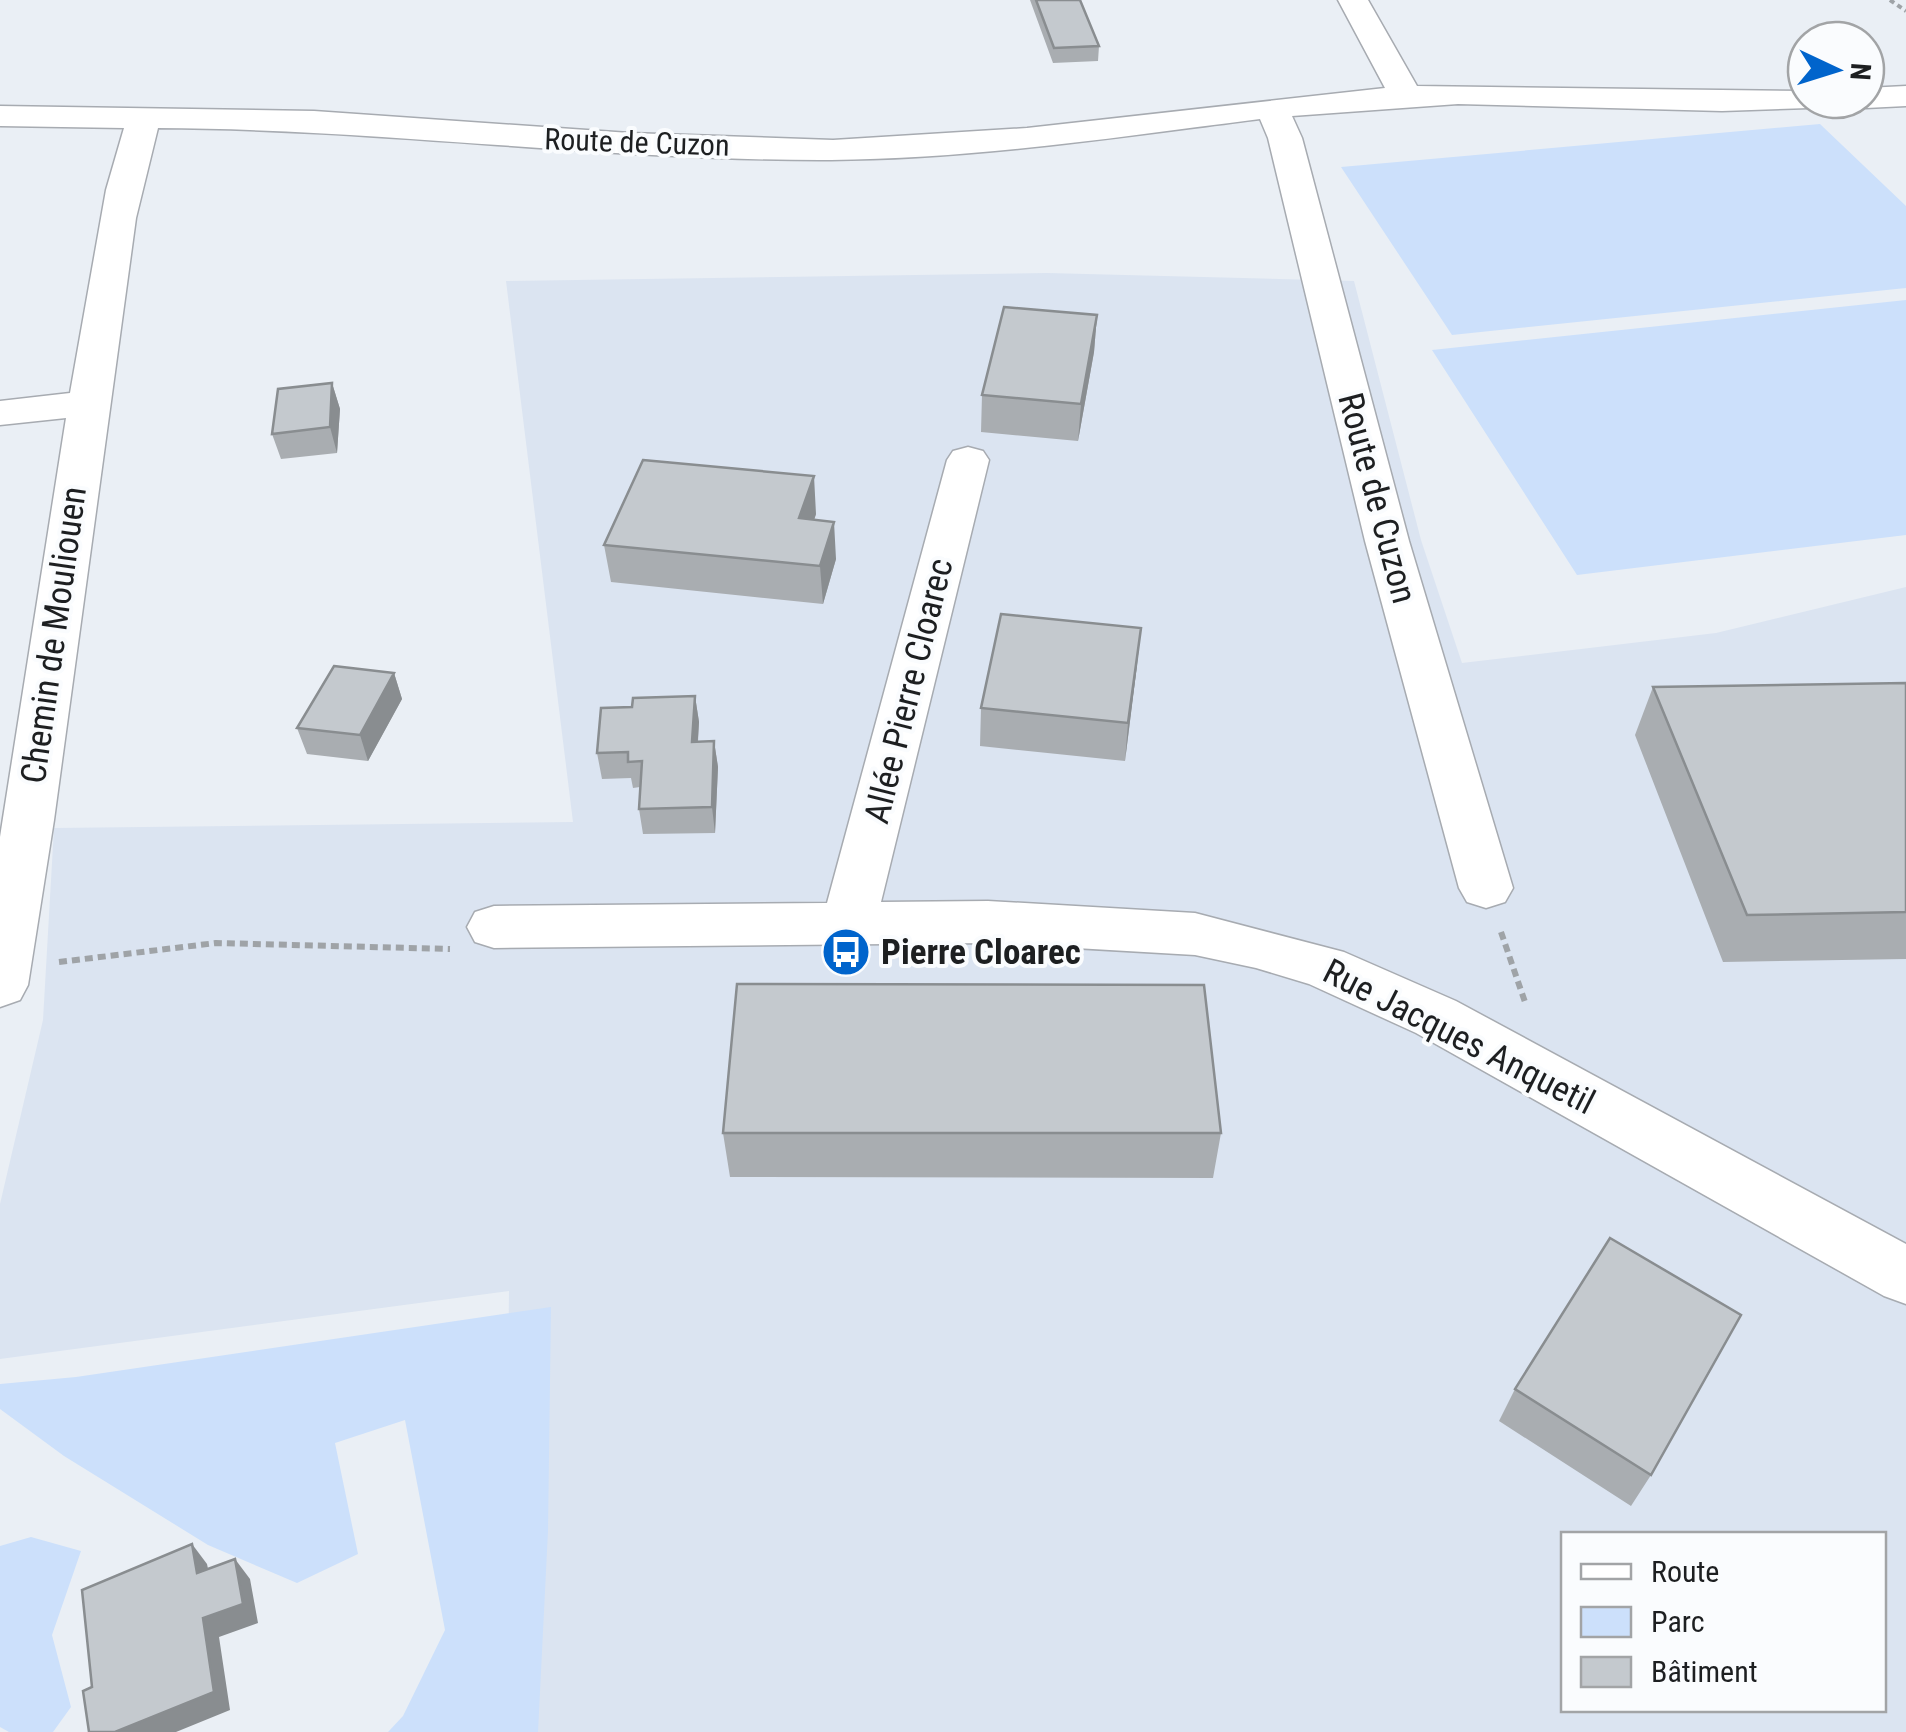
<svg xmlns="http://www.w3.org/2000/svg" width="1906" height="1732" viewBox="0 0 1906 1732" font-family="'Roboto Condensed',sans-serif">
  <rect width="100%" height="100%" fill="#eaeff5"/>
  <path fill="#dbe4f1" fill-rule="evenodd" d="M1047,273L1354,281L1421,540L1462,663L1716,633L1906,587V1732H484L505,1617L509,1291L0,1359V1204L43,1020L54,828L573,822L506,281ZM1564,1534H1884V1710H1564Z"/>
  <path fill="#cce0fb" d="M1820,124L1906,206V288L1452,335L1341,167Z
    M1906,300V535L1577,575L1432,350Z
    M551,1307L548,1531L538,1732H388L403,1716L445,1630L405,1420L335,1443L358,1554L297,1583L208,1545L64,1456L0,1409V1384L76,1377Z
    M31,1537L81,1551L52,1635L71,1707L53,1732H9L0,1727V1546Z"/>
  <g fill="none" stroke-linecap="round" stroke-linejoin="round">
    <g stroke="#a7abb1" stroke-width="3">
      <path id="street" d="M1338,0H1368L1417,86L1806,91V100H1844L1840,107L1722,111L1458,104L1292,116L1302,138L1409,541L1513,888L1505,902L1486,908L1467,902L1459,888L1365,541L1268,138L1260,119C1118,137 975,159 831,160C606,161 383,129 158,128L136,218L54,820L28,985L20,1000L0,1007V837L66,418L0,425V401L70,393L106,190L124,128L0,126V106L314,111L630,133L833,140L1027,128L1385,88Z
        M1906,86V106L1866,108L1851,100H1866V88Z
        M968,447L983,451L989,460L881,902L988,901L1195,913L1344,952L1456,1001L1906,1244V1304L1884,1296L1416,1033L1309,984L1256,968L1195,955L988,943L494,948L475,942L467,927L475,912L494,906L827,903L947,460L953,451Z"/>
    </g>
    <path stroke="#9fa3a7" stroke-width="4" stroke-dasharray="5 4" stroke-linecap="butt" d="M1890,0L1906,11"/>
    <path stroke="#9fa3a7" stroke-width="6" stroke-dasharray="8 5" stroke-linecap="butt" d="M1501,932L1526,1005
      M59,962L216,943L450,949"/>
    <use href="#street" fill="#fff" fill-rule="evenodd"/>
  </g>
  <path fill="#a9adb1" d="M1030,0H1080L1099,46L1098,61L1053,63Z
    M1097,315L1094,352L1078,441L981,432L982,395Z
    M332,383L340,409L337,453L281,459L272,434Z
    M816,514L814,520L836,559L823,604L611,582L604,545Z
    M1137,665L1125,761L980,746L981,708Z
    M394,673L402,699L368,761L307,754L297,728Z
    M1906,683V959L1723,962L1635,735L1653,687Z
    M695,696L699,722L698,742L714,741L718,767L715,833L643,834L639,809L640,787L633,788L631,778L602,779L597,753L632,707Z
    M723,1133H1221L1213,1178L730,1177Z
    M1515,1389L1651,1475L1631,1506L1499,1421Z"/>
  <path fill="#898d90" d="M1097,315L1094,352L1078,441L1081,404Z
    M332,383L340,409L337,453L330,427Z
    M814,476L816,514L802,556L799,518Z
    M834,522L836,559L823,604L820,566Z
    M1141,628L1137,665L1125,761L1128,723Z
    M394,673L402,699L368,761L360,735Z
    M695,696L699,722L696,768L692,742Z
    M714,741L718,767L715,833L712,807Z
    M192,1544L207,1564L213,1592L197,1573Z
    M235,1559L250,1579L258,1623L219,1637L230,1710L176,1732H115L203,1618Z"/>
  <path fill="#c4c9ce" stroke="#898d90" stroke-width="2.5" d="M1036,0H1080L1099,46L1054,48Z
    M1004,307L1097,315L1081,404L982,395Z
    M332,383L330,427L272,434L278,389Z
    M643,460L814,476L799,518L834,522L820,566L604,545Z
    M1001,614L1141,628L1128,723L981,708Z
    M334,666L394,673L360,735L297,728Z
    M1906,683V912L1747,915L1653,687Z
    M695,696L692,742L714,741L712,807L639,809L642,761L628,762V752L597,753L601,708L632,707L633,698Z
    M737,984L1204,985L1221,1133H723Z
    M1610,1238L1741,1315L1651,1475L1515,1389Z
    M192,1544L197,1573L235,1559L243,1604L203,1618L214,1692L115,1732H89L83,1691L92,1687L82,1590Z"/>
  <defs>
    <g id="bus-disc" transform="scale(2.5)"><circle r="9.5" fill="#0064cc" stroke="#fafcfe"/><path d="M-5-6H5V4H4V6H2V4H-2V6H-4V4H-5ZM-3.5-4V0h7V-4ZM-3.5 1.2v1.5H-2V1.2ZM2 1.2v1.5H3.5V1.2Z" fill="#fff"/></g>
  </defs>
  <g fill-rule="evenodd">
    <use href="#bus-disc" x="846" y="952"/>
  </g>
  <g text-anchor="middle" dominant-baseline="central" stroke-width="8" stroke-linejoin="round" paint-order="stroke">
    <g font-size="30" fill="#1d1f21" stroke="#fafcfe">
      <text transform="translate(637 142) rotate(2)">Route de Cuzon</text>
    </g>
    <g font-size="35" fill="#1d1f21" stroke="#fafcfe">
      <text transform="translate(1377 498) rotate(75)">Route de Cuzon</text>
      <text transform="translate(54 635) rotate(-82)">Chemin de Mouliouen</text>
      <text transform="translate(909 691) rotate(-76)">Allée Pierre Cloarec</text>
      <text transform="translate(1459 1037) rotate(27)">Rue Jacques Anquetil</text>
    </g>
    <g font-size="35" font-weight="bold" fill="#1d1f21" stroke="#fafcfe" text-anchor="start">
      <text x="881" y="952">Pierre Cloarec</text>
    </g>
  </g>
  <rect x="1561" y="1532" width="325" height="180" fill="#fafcfe" stroke="#a2a4a6" stroke-width="2.5"/>
  <rect x="1581" y="1564" width="50" height="15" fill="#ffffff" stroke="#a2a4a6" stroke-width="2.5"/>
  <text x="1651" y="1582" font-size="30" fill="#1d1f21">Route</text>
  <rect x="1581" y="1607" width="50" height="30" fill="#cce0fb" stroke="#a2a4a6" stroke-width="2.5"/>
  <text x="1651" y="1632" font-size="30" fill="#1d1f21">Parc</text>
  <rect x="1581" y="1657" width="50" height="30" fill="#c4c9ce" stroke="#a2a4a6" stroke-width="2.5"/>
  <text x="1651" y="1682" font-size="30" fill="#1d1f21">Bâtiment</text>
  <g transform="translate(1836 70) rotate(94)"><circle r="48" fill="#fafcfe" stroke="#a2a4a6" stroke-width="2.5"/>
  <path d="M0-8L18 38L0 25L-18 38Z" fill="#0064cc"/>
  <text y="-15" font-size="28" font-weight="bold" text-anchor="middle" fill="#1d1f21">N</text>
  </g>
</svg>
